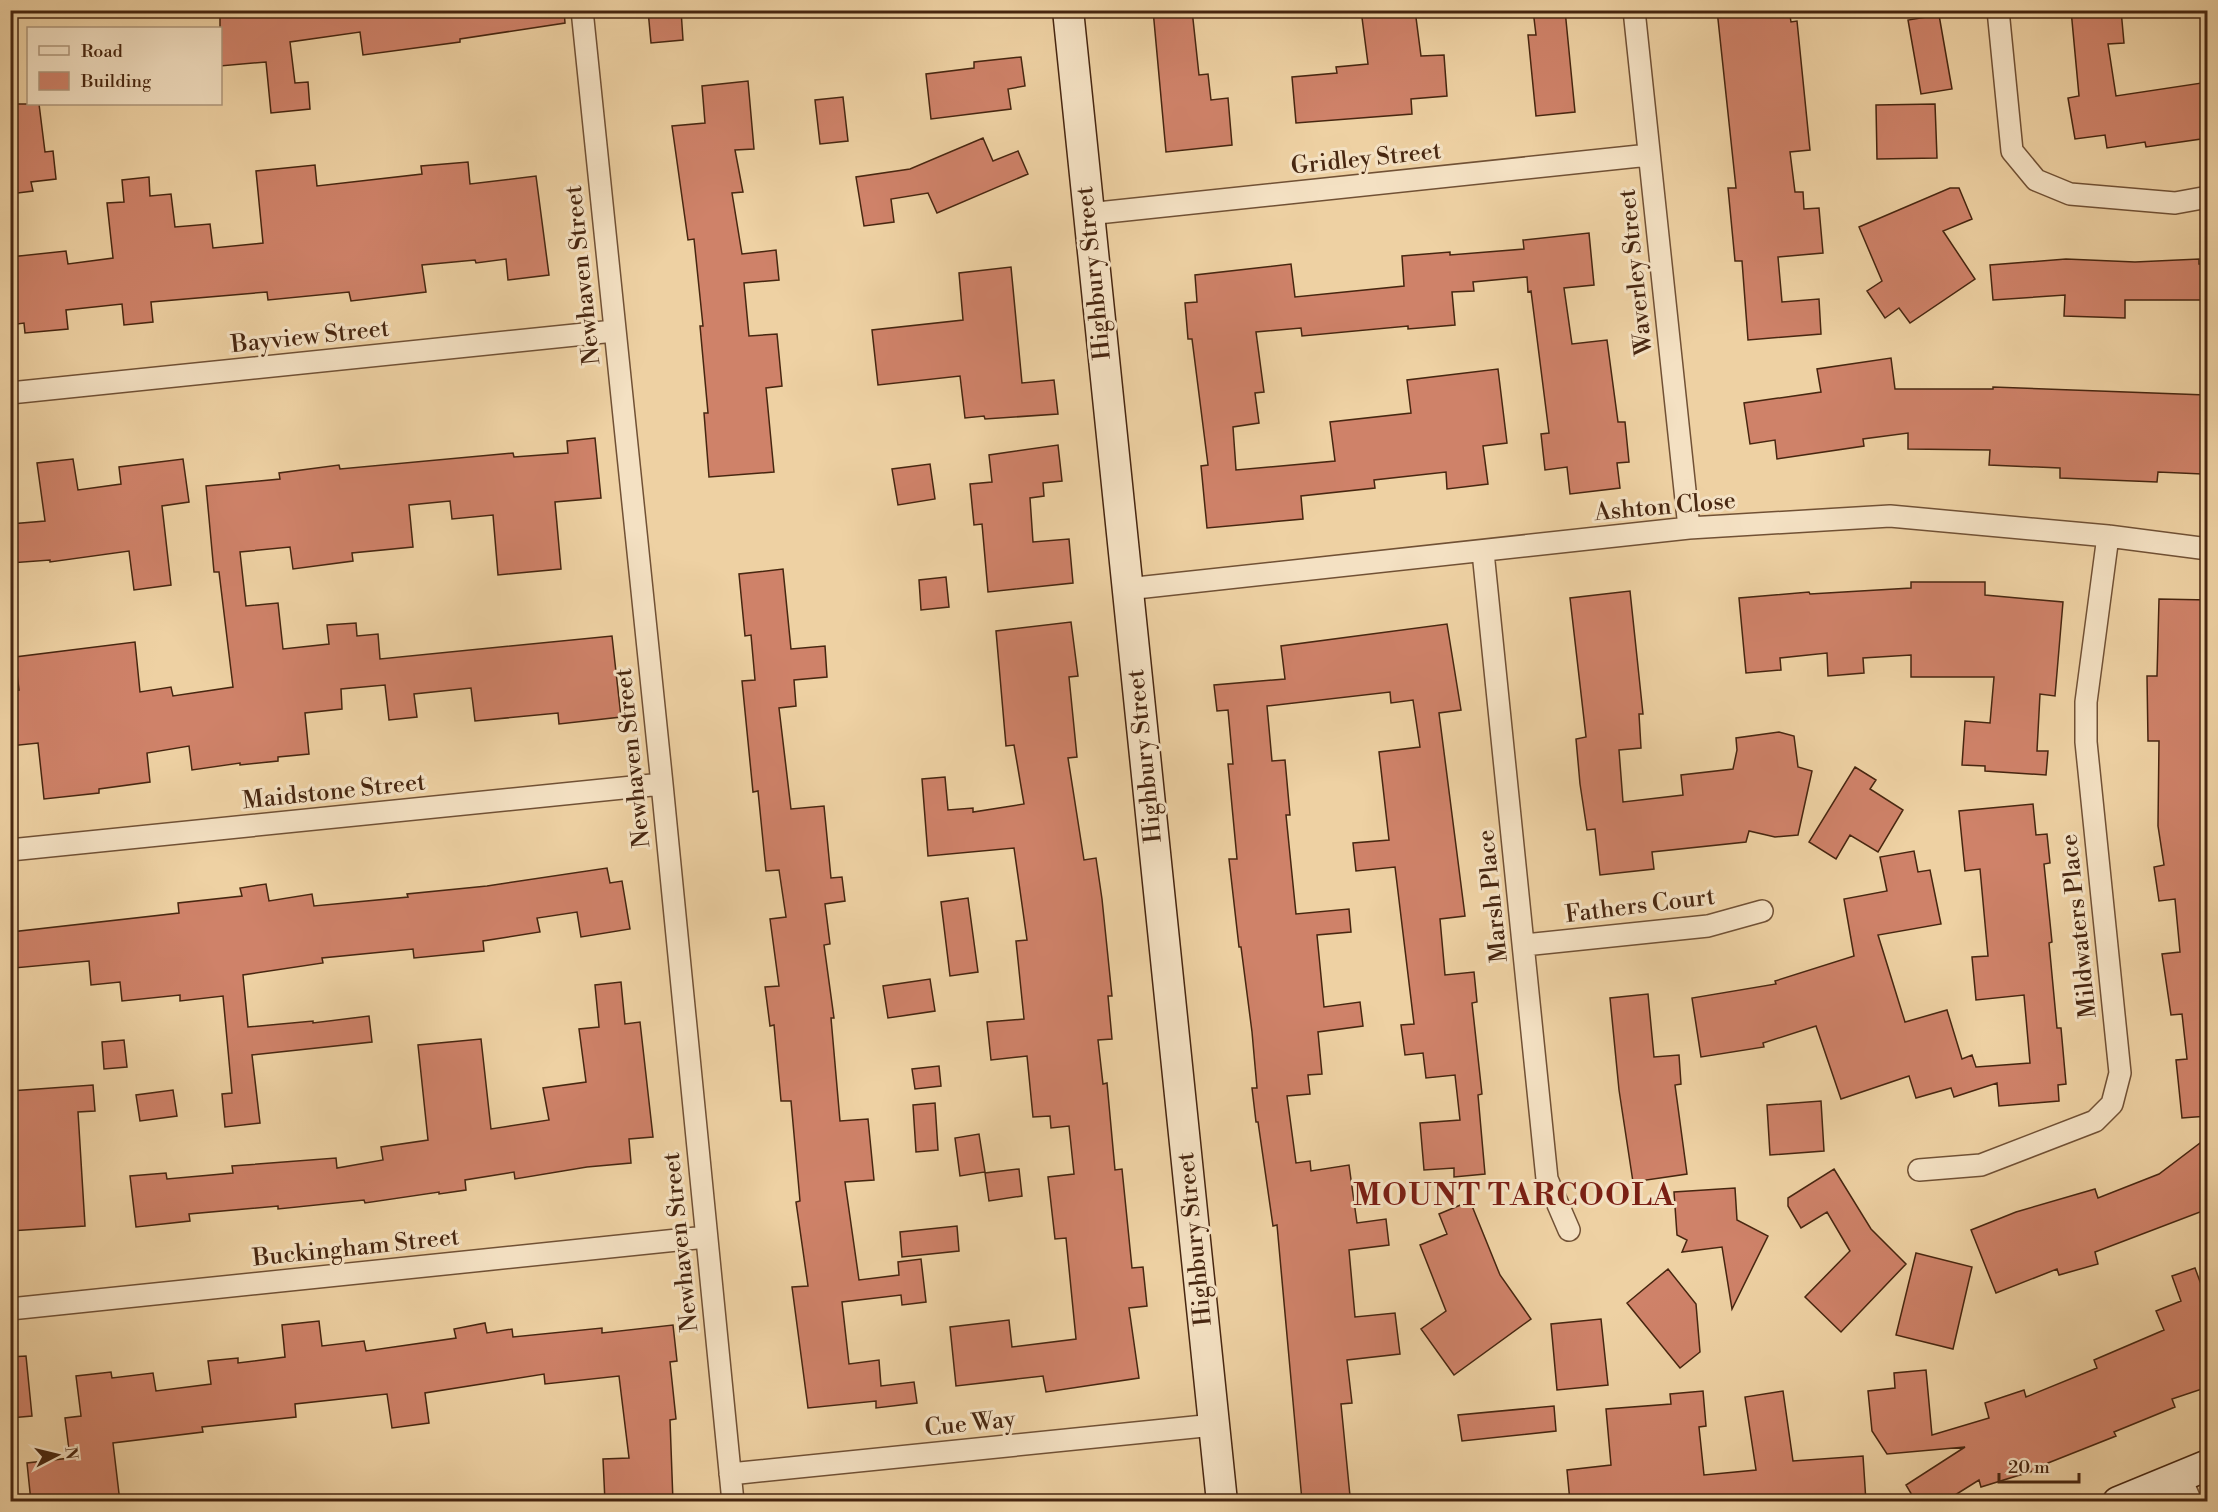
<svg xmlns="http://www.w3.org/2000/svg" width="2218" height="1512" viewBox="0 0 2218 1512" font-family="'Libre Bodoni',serif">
  <rect width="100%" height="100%" fill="#eed1a3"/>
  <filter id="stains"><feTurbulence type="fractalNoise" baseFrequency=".00333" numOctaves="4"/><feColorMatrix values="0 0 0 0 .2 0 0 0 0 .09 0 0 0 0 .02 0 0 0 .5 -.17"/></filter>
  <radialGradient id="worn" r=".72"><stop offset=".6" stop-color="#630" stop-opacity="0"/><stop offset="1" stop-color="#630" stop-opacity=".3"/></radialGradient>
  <path fill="#cf8269" stroke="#472610" stroke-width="1.5" d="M220,10H564L565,23L460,39V42L363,55L360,32L290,42L295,83L308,82L310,109L271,113L266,62L220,66Z
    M648,10H681L683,40L651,43Z
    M1153,10H1192L1199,75L1208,74L1211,100L1228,98L1232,145L1166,152Z
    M1361,10H1415L1421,56L1444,55L1447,96L1411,99L1412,114L1296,123L1292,77L1337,73L1336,67L1368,64Z
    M1533,10H1565L1575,112L1536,116L1528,35H1536Z
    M1717,10H1789L1791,22L1797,21L1810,150L1790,152L1795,192H1803L1804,209L1819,208L1823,253L1778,257L1782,302L1819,299L1821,334L1748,340L1742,261H1735L1728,188H1736Z
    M2071,10H2121L2124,43L2108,44L2116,96L2208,82V138L2146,147L2145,142L2107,148L2105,135L2075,139L2068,98L2079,96Z
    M1939,15L1952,89L1921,94L1908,20Z
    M1021,57L1025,86L1008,89L1011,109L931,119L926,74L974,68V62Z
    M748,81L754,149L735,150L743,192L732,193L742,254L776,250L779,280L744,283L749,336L777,334L782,386L766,388L774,472L709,477L704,413H708L700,326H703L694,239L688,240L672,126L705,123L702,86Z
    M843,97L848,141L820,144L815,100Z
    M10,104H39L45,152L53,151L56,179L31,182L33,191L10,194Z
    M1935,104L1937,158L1877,159L1876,105Z
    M983,138L993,161L1018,151L1028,174L937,213L928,193L891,199L894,222L864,226L856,177L910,169Z
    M468,162L470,184L536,176L549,275L508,280L506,259L476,263L475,260L422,265L426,292L351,301L349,292L268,300L267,292L151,302L153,322L124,325L122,304L66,310L68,329L25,333L24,323L10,325V257L66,251L68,264L113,258L107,203L124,202L122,180L149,177L150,196L171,194L175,227L210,224L213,248L263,243L256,171L315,165L317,186L422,174L421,166Z
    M1950,188H1959L1972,219L1943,231L1975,279L1910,323L1899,308L1885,318L1867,291L1882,281L1859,227Z
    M1589,233L1594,285L1564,288L1572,344L1607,340L1618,422H1625L1629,462L1617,463L1620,488L1570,494L1567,467L1545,470L1541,434L1549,433L1531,291L1528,292L1527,277L1473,282L1474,291L1452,292L1455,325L1408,329V326L1302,336L1301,328L1256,332L1264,392L1255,393L1259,423L1233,427L1236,470L1335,461L1330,422L1411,413L1407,380L1498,369L1507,443L1483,446L1488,484L1447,489L1446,472L1374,480L1375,488L1301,496L1303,519L1207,528L1201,466L1208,465L1192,339H1188L1185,303L1197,302L1195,275L1291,264L1295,297L1404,286L1402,256L1450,252V255L1524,249L1523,240Z
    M2066,259L2135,262L2199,259V264H2208V300H2125V318L2064,316L2065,295L1993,300L1990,265Z
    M1011,267L1022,383L1054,380L1058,414L985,419L984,416L965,418L960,376L878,385L872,330L963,320L959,273Z
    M1891,358L1895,389H1993V387L2206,395L2202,474L2158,472L2157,482L2060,478V468L1989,465L1990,450L1908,449V433L1863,439L1864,446L1777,459L1775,440L1750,444L1744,403L1821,392L1817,369Z
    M595,438L601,498L555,502L561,569L498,575L493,515L452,519L450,501L409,505L413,547L352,553L353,561L293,569L290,547L240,552L246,606L278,603L283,649L329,644L327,625L356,623L357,636L378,634L380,659L612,636L621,717L559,724L558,713L475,721L471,688L414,694L417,717L389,720L385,685L341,689L342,709L305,713L309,754L278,757V761L240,765V763L192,770L189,746L147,753L150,782L99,789V793L44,799L38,743L10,746V691L19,690L15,657L135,642L140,692L171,687L173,696L233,687L219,572H214L206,486L280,479L279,473L339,465L340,469L513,453L514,457L568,453L567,441Z
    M1058,445L1062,481L1043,483L1044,496L1030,498L1033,542L1069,539L1073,583L988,592L982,524L974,525L970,484L992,482L989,455Z
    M73,459L78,490L121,484L119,467L183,459L189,502L162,506L171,585L134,590L129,551L50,562V560L10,563V524L45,521L37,463Z
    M930,464L935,499L898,505L892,469Z
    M783,569L791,649L825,646L827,677L794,680L796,706L779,708L791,809L824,806L831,878L842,877L845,901L825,904L830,944L824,945L834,1018H831L840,1121L868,1119L874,1180L845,1182L859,1280L899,1275L898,1262L921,1259L926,1302L902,1305L901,1295L842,1302L849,1364L879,1360L881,1386L914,1382L917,1403L876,1408V1401L808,1408L792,1287L808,1286L796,1202L800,1201L791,1101H781L774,1025L770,1026L765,987L779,986L770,919L786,917L779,870L766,871L758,791L753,792L742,681L755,680L751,635L745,636L739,574Z
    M946,577L949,607L921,610L919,580Z
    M1911,582H1985V595L2063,602L2055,696L2040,694L2037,751H2048L2046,775L1985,771V766L1962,765L1965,721L1990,723L1994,677H1911V655L1863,658L1864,673L1828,676L1827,653L1780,658L1781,670L1746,673L1739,598L1809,592L1810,594L1911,588Z
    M1630,591L1643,714H1639L1641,748L1619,750L1623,802L1683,795L1681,775L1733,769L1737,750L1736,738L1779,732L1794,736L1798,767L1812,771L1798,835L1775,837L1749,831L1746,842L1652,852L1654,869L1600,875L1595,829L1587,830L1580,784L1576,739L1586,737L1570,598Z
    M2159,599L2208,600V1116L2182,1118L2176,1060L2187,1059L2182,1014L2171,1015L2162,954L2180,952L2175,899L2159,901L2154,867L2164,865L2158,826L2159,741H2148L2147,676H2157Z
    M1071,622L1078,676L1069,677L1077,757L1068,758L1084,860L1096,858L1102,899L1112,996H1108L1112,1039L1098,1040L1103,1084L1107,1083L1115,1170L1122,1169L1132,1268L1143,1267L1147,1306L1129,1308L1139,1378L1046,1392L1043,1376L956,1386L950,1327L1009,1320L1012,1347L1076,1339L1066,1238L1055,1239L1048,1177L1074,1174L1069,1126L1051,1128L1050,1116L1033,1117L1027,1056L991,1060L987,1022L1024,1019L1016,941L1027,940L1014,848L928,856L922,779L945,777L948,810L973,808V812L1024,804L1014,745L1006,746L996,631Z
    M1447,624L1461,710L1439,713L1465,916L1440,919L1445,975L1474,972L1477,1002L1472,1003L1482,1094L1478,1095L1485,1174L1454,1177V1168L1424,1170L1420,1123L1460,1120L1455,1075L1426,1078L1423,1053L1405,1055L1401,1025L1414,1024L1395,867L1356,871L1353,843L1389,840L1379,752L1420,747L1413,700L1391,703L1390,692L1267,706L1272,761L1285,760L1290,815H1286L1296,914L1349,909L1351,932L1317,935L1324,1007L1360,1002L1363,1026L1318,1032L1322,1074L1308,1075L1310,1094L1287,1096L1296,1163L1310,1161L1311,1171L1349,1165L1357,1223L1386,1219L1389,1245L1349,1250L1355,1317L1395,1313L1400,1354L1347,1360L1352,1403L1341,1404L1350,1496L1302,1501L1277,1225L1273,1226L1258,1122H1256L1252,1088H1257L1252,1032L1241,947H1239L1229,859H1237L1228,764H1233L1228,710L1217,711L1214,685L1285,679L1281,646Z
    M1855,767L1876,780L1870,789L1903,810L1878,852L1850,835L1836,859L1809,842Z
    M2033,804L2036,835L2047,834L2050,863L2044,864L2052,942L2049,943L2057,1028H2061L2066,1084L2058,1085L2059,1101L1999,1106L1997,1083L1954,1097L1951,1088L1916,1098L1909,1076L1841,1099L1816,1026L1763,1043L1764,1047L1701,1057L1692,998L1776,984L1775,981L1854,956L1844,899L1887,891L1880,857L1914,851L1918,872L1930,870L1941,924L1878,935L1905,1022L1947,1010L1962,1059L1972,1055L1976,1067L2030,1063L2024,995L1976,1000L1972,957L1988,956L1980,869L1965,871L1959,811Z
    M607,868L610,883L622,881L630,929L581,937L577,912L537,918L540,932L483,941L484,951L414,958L413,949L322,958L323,963L243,975L248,1027L313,1021V1023L369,1016L372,1042L252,1055L260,1123L225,1127L222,1094L232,1093L223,996L180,1001V995L122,1001L120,982L91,985L89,961L14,968L11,932L179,913L178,903L242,896L240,888L266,884L269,901L312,894L314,906L408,897L407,894L487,886Z
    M968,898L978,972L950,976L941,902Z
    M930,979L935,1011L888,1018L883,986Z
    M621,982L625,1024L640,1022L653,1137L629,1139L631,1163L587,1167L515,1179L514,1172L465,1180L466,1190L439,1194V1192L365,1203L364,1200L278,1209V1206L189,1214L190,1221L136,1227L130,1176L166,1173L167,1179L233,1173L232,1166L336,1158L337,1168L383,1160L381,1147L428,1140L418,1045L481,1039L491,1129L549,1120L543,1088L586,1082L579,1029L599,1027L595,985Z
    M1648,994L1654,1057L1679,1055L1681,1084L1675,1085L1687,1174L1633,1182L1619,1090L1610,998Z
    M124,1040L127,1067L104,1069L102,1042Z
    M939,1066L941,1086L915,1089L912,1069Z
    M93,1085L95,1111L78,1112L85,1226L10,1231V1091Z
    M173,1090L177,1116L140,1121L136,1095Z
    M1821,1101L1824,1151L1770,1155L1767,1105Z
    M935,1103L938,1150L916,1152L913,1105Z
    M979,1134L985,1172L960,1176L955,1138Z
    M2208,1137V1209L2095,1252L2098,1264L2059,1275L2057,1269L1996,1293L1971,1230L2016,1212L2095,1189L2098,1198L2159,1174Z
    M1019,1169L1022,1196L989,1201L985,1173Z
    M1834,1169L1871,1229L1906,1264L1841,1332L1805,1297L1850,1251L1827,1212L1801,1228L1788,1206V1198Z
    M1735,1188L1737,1220L1768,1236L1732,1309L1722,1247L1682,1252L1687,1240L1677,1235L1674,1192Z
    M1470,1201L1500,1275L1531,1319L1454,1375L1421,1329L1446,1311L1420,1245L1447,1234L1439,1214Z
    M957,1226L959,1251L902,1257L900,1232Z
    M1916,1253L1972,1267L1953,1349L1896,1335Z
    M2195,1268L2202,1287L2208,1285V1387L2172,1399L2175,1407L2114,1432L2116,1436L2048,1463L2049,1466L1981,1487L1979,1480L1944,1502H1916L1906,1485L1965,1447L1887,1454L1872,1431L1868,1391L1895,1388L1894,1373L1926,1370L1932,1435L1989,1418L1985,1403L2024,1390L2026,1397L2097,1368L2094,1360L2164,1330L2156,1311L2181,1301L2172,1276Z
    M1668,1269L1696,1304L1700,1352L1680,1368L1627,1303Z
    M1601,1319L1608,1385L1557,1390L1551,1324Z
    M319,1321L322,1346L364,1341L366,1351L456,1338L454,1329L485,1323L487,1333L512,1329L513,1337L602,1328V1333L673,1325L677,1361L670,1362L676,1419L670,1420L673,1502H605L603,1459L629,1458L619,1376L545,1384L544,1374L425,1393L429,1423L392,1428L387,1394L295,1404L296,1417L202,1427L203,1432L113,1443L120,1502H31L27,1463L70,1458L65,1418L81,1416L76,1376L111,1372L112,1378L153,1373L156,1391L211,1384L208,1361L238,1358V1363L285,1357L282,1325Z
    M26,1356L32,1416L10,1418V1357Z
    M1703,1391L1706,1426L1699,1427L1704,1475L1756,1470L1745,1397L1783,1391L1793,1461L1863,1456L1866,1502H1570L1567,1470L1611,1465L1606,1409L1671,1404L1670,1394Z
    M1554,1406L1556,1431L1462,1441L1458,1415Z"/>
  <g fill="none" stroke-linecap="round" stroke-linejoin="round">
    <g stroke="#715135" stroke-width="24">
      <path id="street" d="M582,10L662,784L733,1502
        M1634,10L1689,528
        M1998,10L2012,151L2036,180L2070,194L2175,203L2208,197
        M1088,214L1649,155
        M10,393L614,331
        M1483,552L1547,1179L1569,1230
        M1127,589L1689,528L1890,516L2108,536L2208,549
        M10,850L662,784
        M1524,945L1708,926L1762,911
        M1919,1170L1981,1165L2095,1121L2112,1104L2120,1073L2086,742V702L2108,536
        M10,1309L706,1237
        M730,1474L1214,1425
        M2180,1476L2191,1502"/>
    </g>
    <g stroke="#472610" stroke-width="33">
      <path id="secondary" d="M1068,10L1222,1502
        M2118,1502L2208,1465"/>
    </g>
    <use href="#street" stroke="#f4e1c3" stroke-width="21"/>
    <use href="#secondary" stroke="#f4e1c3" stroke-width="30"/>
  </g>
  <g text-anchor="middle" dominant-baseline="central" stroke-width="6" stroke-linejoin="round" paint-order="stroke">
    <g font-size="24" fill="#472610" stroke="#f4e1c3">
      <text transform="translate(1366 159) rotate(-6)">Gridley Street</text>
      <text transform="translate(1636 272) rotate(-96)">Waverley Street</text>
      <text transform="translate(1094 273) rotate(-96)">Highbury Street</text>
      <text transform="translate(583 275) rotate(-96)">Newhaven Street</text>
      <text transform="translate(310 337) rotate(-6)">Bayview Street</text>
      <text transform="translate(1665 507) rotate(-5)">Ashton Close</text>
      <text transform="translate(1145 756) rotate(-96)">Highbury Street</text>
      <text transform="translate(633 758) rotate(-96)">Newhaven Street</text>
      <text transform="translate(334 792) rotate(-6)">Maidstone Street</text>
      <text transform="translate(1493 896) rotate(-96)">Marsh Place</text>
      <text transform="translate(1640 906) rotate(-7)">Fathers Court</text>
      <text transform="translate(2079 926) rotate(-96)">Mildwaters Place</text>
      <text transform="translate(1195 1239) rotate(-96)">Highbury Street</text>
      <text transform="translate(681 1242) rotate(-96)">Newhaven Street</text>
      <text transform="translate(356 1248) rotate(-6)">Buckingham Street</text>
      <text transform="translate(970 1424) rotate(-6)">Cue Way</text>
    </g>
    <g font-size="30" font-weight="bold" letter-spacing="1.5" fill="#7a1f14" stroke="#f4e1c3">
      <text x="1514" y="1196">MOUNT TARCOOLA</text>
    </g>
  </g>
  <rect width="2218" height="1512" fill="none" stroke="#eed1a3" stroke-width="36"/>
  <rect x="12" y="12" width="2194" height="1488" fill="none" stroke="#472610" stroke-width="3"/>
  <rect x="18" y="18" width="2182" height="1476" fill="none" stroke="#472610" stroke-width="1.5"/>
  <rect x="27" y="27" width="195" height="78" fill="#f4e1c3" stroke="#af967b" stroke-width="1.5"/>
  <rect x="39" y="46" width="30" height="9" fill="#f4e1c3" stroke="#af967b" stroke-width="1.5"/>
  <text x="81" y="57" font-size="18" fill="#472610">Road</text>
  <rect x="39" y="72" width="30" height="18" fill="#cf8269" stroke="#af967b" stroke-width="1.5"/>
  <text x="81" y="87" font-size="18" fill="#472610">Building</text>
  <g transform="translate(57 1455) rotate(83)" stroke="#f4e1c3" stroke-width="4.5" paint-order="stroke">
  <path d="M0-4.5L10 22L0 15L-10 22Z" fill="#472610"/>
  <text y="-9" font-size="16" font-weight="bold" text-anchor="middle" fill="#472610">N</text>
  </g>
  <path d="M1999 1473v9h80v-9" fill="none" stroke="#472610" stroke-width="3"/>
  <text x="2008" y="1473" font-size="18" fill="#472610" stroke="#f4e1c3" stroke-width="4.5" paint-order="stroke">20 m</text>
  <rect width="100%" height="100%" filter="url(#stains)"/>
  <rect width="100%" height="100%" fill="url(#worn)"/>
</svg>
